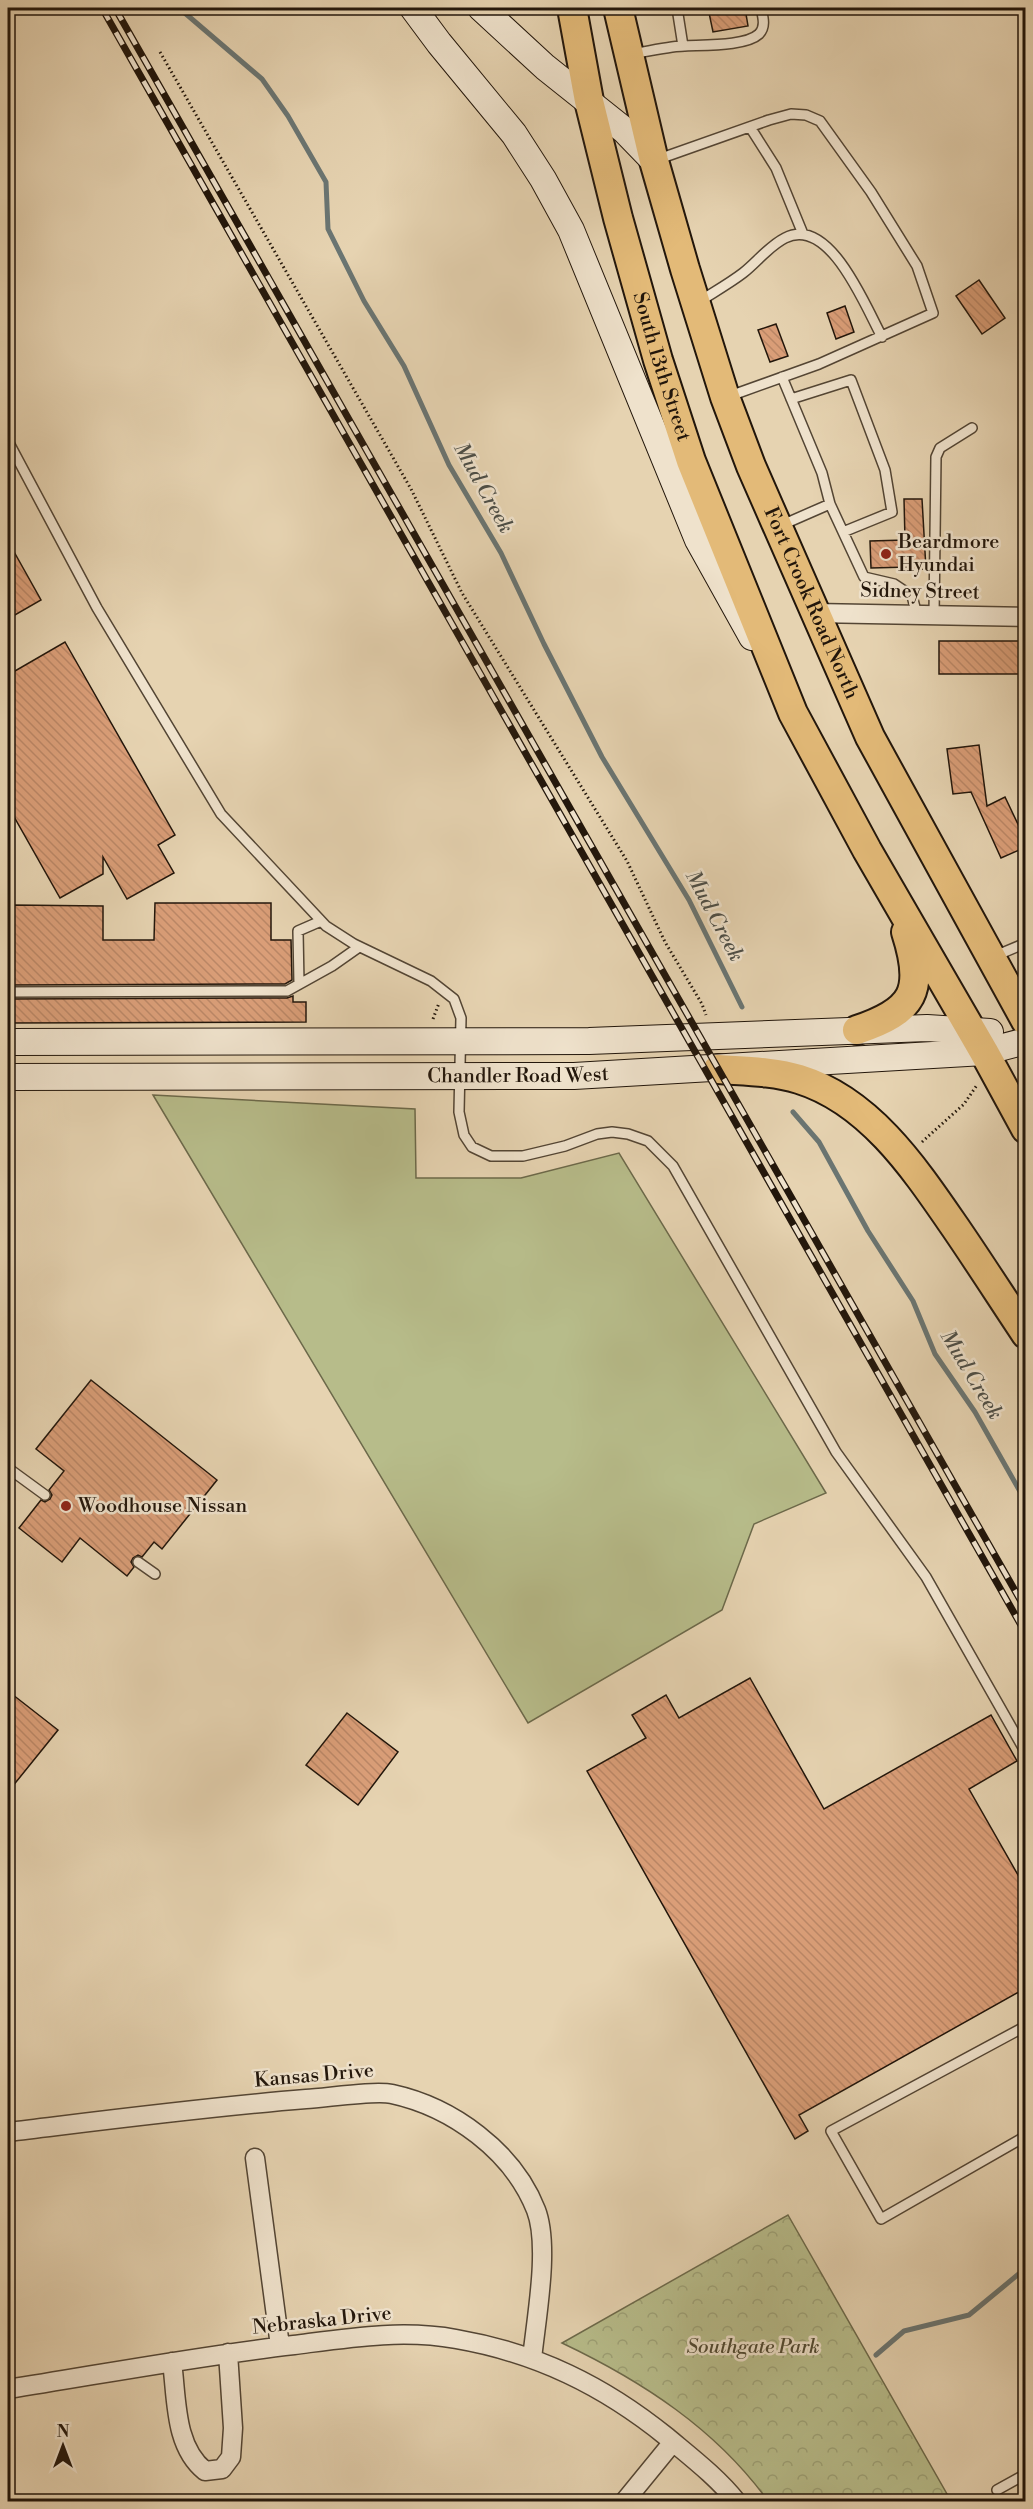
<svg xmlns="http://www.w3.org/2000/svg" width="1033" height="2509" viewBox="0 0 1033 2509" font-family="'Libre Bodoni',serif">
  <defs>
    <pattern id="park-crowns" width="20" height="18" patternUnits="userSpaceOnUse" patternTransform="scale(1.5)"><rect width="20" height="18" fill="#b7bc8a"/><path d="M2 6a3 3 0 1 1 6 0M12 15a3 3 0 1 1 6 0" fill="none" stroke="#9da176"/></pattern>
    <pattern id="building-back-hatch" width="6" height="6" patternUnits="userSpaceOnUse" patternTransform="scale(1.5)"><rect width="6" height="6" fill="#da9e78"/><path d="M-1 5l2 2M0 0l6 6M5-1l2 2" fill="none" stroke="#bb8766"/></pattern>
  </defs>
  <rect width="100%" height="100%" fill="#e6d3b1"/>
  <filter id="stains"><feTurbulence type="fractalNoise" baseFrequency=".00333" numOctaves="4"/><feColorMatrix values="0 0 0 0 .2 0 0 0 0 .09 0 0 0 0 .02 0 0 0 .5 -.17"/></filter>
  <radialGradient id="worn" r=".72"><stop offset=".6" stop-color="#630" stop-opacity="0"/><stop offset="1" stop-color="#630" stop-opacity=".3"/></radialGradient>
  <path fill="#b7bc8a" stroke="#6c694a" stroke-width="1.5" d="M153,1095L415,1109L416,1178H521L619,1153L826,1493L754,1524L722,1610L528,1723Z"/>
  <path fill="url(#park-crowns)" stroke="#6c694a" stroke-width="1.5" d="M788,2215L951,2501H768C716,2429 642,2381 562,2343Z"/>
  <g fill="none" stroke-linecap="round" stroke-linejoin="round">
    <path stroke="#6a7572" stroke-width="5" d="M179,8L262,79L288,116L326,182L328,229L364,301L404,366L449,465L501,553L544,644L602,757L689,900L742,1007
      M793,1112L819,1142L868,1231L913,1301L935,1354L975,1412L1026,1502
      M876,2355L904,2331L969,2315L1026,2268"/>
  </g>
  <path fill="url(#building-back-hatch)" stroke="#22160b" stroke-width="1.5" d="M708,8H745L748,26L713,32Z
    M979,280L1005,318L982,334L956,296Z
    M845,306L854,332L836,339L827,313Z
    M776,324L788,356L770,362L758,330Z
    M904,499H922L926,569L909,570V567L871,568L870,541L905,540Z
    M8,541L41,600L8,619Z
    M939,641H1026V674H939Z
    M65,642L175,835L158,845L174,873L127,899L103,857V874L60,898L8,806V675Z
    M979,745L987,806L1005,797L1026,841V847L1001,858L971,792L953,794L947,749Z
    M155,903H271V940H291L292,980L285,984L8,985V941H12L13,905L103,906V940H154Z
    M293,996V1002H306V1022L8,1023V999L287,998Z
    M91,1380L217,1480L162,1549L154,1542L142,1557L138,1555L133,1558L131,1562L134,1567L127,1576L80,1538L62,1562L19,1528L41,1500L45,1502L50,1499L52,1495L49,1490L64,1471L36,1449Z
    M750,1678L824,1809L991,1715L1017,1761L969,1789L1026,1889V1988L799,2115L808,2131L795,2139L587,1771L646,1738L632,1715L666,1695L679,1718Z
    M8,1691L58,1730L8,1792Z
    M347,1713L398,1752L358,1805L306,1765Z"/>
  <g fill="none" stroke-linecap="round" stroke-linejoin="round">
    <g stroke="#534534" stroke-width="12">
      <path id="lane" d="M677,8L683,46
        M631,54C644,52 658,49 672,47C692,44 744,48 759,34C766,27 763,17 761,8
        M750,127L776,168L803,234
        M656,160L769,120L791,114L806,115L820,121L871,192L917,266L933,313L819,364L727,397
        M700,301C714,292 730,283 743,273C757,262 769,246 785,238C830,215 866,308 882,337
        M782,377L822,473L830,504
        M791,399L851,380L885,470L892,512L843,532
        M8,441L97,608L221,814L326,926L354,944L431,981L454,999L461,1018L459,1112L464,1135L472,1147L491,1156H523L565,1146L597,1134L612,1132L628,1134L648,1141L673,1166L836,1452L926,1577L1026,1753
        M782,525L830,504L864,577L894,584L912,596L917,615
        M934,615L936,457L940,448L972,428
        M995,956L1026,943
        M299,984L298,931L321,921
        M8,992L287,991L332,966L359,947
        M8,1468L45,1495
        M138,1562L155,1574
        M1026,2026L831,2131L881,2219L1026,2136
        M997,2490L1026,2474"/>
    </g>
    <g stroke="#534534" stroke-width="21">
      <path id="street" d="M814,613L1026,617
        M8,2132C107,2120 206,2107 306,2099C326,2098 375,2090 392,2094C452,2107 513,2151 536,2210C550,2246 536,2319 532,2359
        M255,2158L280,2346
        M172,2362C177,2399 174,2446 205,2471L222,2469L231,2457L233,2428L228,2353
        M8,2389C103,2374 198,2356 294,2345C348,2338 402,2329 456,2339C537,2353 604,2386 667,2437C692,2458 717,2477 737,2502
        M624,2502L673,2442"/>
    </g>
    <g stroke="#22160b" stroke-width="28">
      <g id="secondary">
        <path d="M413,8L439,43L514,134L543,179L571,230L698,540L752,637"/>
        <path d="M481,8L545,67L624,130L654,161"/>
        <path d="M8,1042L589,1041L927,1028L990,1032"/>
        <path id="s1" d="M8,1077L574,1076L984,1052L1026,1041"/>
      </g>
    </g>
    <g stroke="#22160b" stroke-width="32">
      <g id="primary">
        <path id="s2" d="M572,8L589,101L618,218L658,360L691,461L793,713L867,850L984,1052L1026,1129"/>
        <path id="s3" d="M618,8L654,161L685,269L725,397L751,466L870,737L1026,1021"/>
        <path d="M857,1030C914,1011 925,991 906,932"/>
        <path d="M718,1069C745,1071 773,1071 799,1079C870,1101 915,1169 955,1227C979,1262 1002,1298 1026,1334"/>
      </g>
    </g>
    <path stroke="#22160b" stroke-width="3" stroke-dasharray="1.5 3" stroke-linecap="butt" d="M160,52L411,489L462,593L627,861L665,942L702,1004L706,1015
      M433,1019L439,1003
      M922,1142L964,1104L977,1085"/>
    <use href="#lane" stroke="#efe2cc" stroke-width="9"/>
    <use href="#street" stroke="#efe2cc" stroke-width="18"/>
    <use href="#secondary" stroke="#efe2cc" stroke-width="26"/>
    <use href="#primary" stroke="#e3ba78" stroke-width="28"/>
    <g stroke="#22160b" stroke-width="7">
      <path id="rail" d="M102,8L1026,1634
        M115,8L1026,1610"/>
    </g>
    <use href="#rail" stroke="#efe2cc" stroke-width="4.5" stroke-dasharray="14" stroke-linecap="butt"/>
  </g>
  <g fill="#8f2418" stroke="#efe2cc" stroke-width="2">
    <circle cx="886" cy="554" r="6"/>
    <circle cx="66" cy="1506" r="6"/>
  </g>
  <g text-anchor="middle" dominant-baseline="central" stroke-width="5" stroke-linejoin="round" paint-order="stroke">
    <g font-size="20" fill="#22160b" stroke="#efe2cc">
      <text stroke="none"><textPath href="#s2" startOffset="370">South 13th Street</textPath></text>
      <text transform="translate(920 592) rotate(1)">Sidney Street</text>
      <text stroke="none"><textPath href="#s3" startOffset="627">Fort Crook Road North</textPath></text>
      <text stroke="none"><textPath href="#s1" startOffset="510">Chandler Road West</textPath></text>
      <text transform="translate(314 2076) rotate(-5)">Kansas Drive</text>
      <text transform="translate(322 2321) rotate(-6)">Nebraska Drive</text>
    </g>
    <g font-size="20" fill="#22160b" stroke="#efe2cc" text-anchor="start">
      <text x="898" y="542">Beardmore<tspan x="898" dy="23">Hyundai</tspan></text>
      <text x="78" y="1506">Woodhouse Nissan</text>
    </g>
    <g font-size="20" font-style="italic" fill="#4f4831" stroke="#efe2cc">
      <text x="753" y="2347">Southgate Park</text>
    </g>
    <g font-size="21" font-style="italic" fill="#4c4e47" stroke="#efe2cc">
      <text transform="translate(483 488) rotate(61)">Mud Creek</text>
      <text transform="translate(714 916) rotate(62)">Mud Creek</text>
      <text transform="translate(971 1375) rotate(59)">Mud Creek</text>
    </g>
  </g>
  <rect width="1033" height="2509" fill="none" stroke="#e6d3b1" stroke-width="30"/>
  <rect x="9" y="9" width="1015" height="2491" fill="none" stroke="#22160b" stroke-width="3"/>
  <rect x="15" y="15" width="1003" height="2479" fill="none" stroke="#22160b" stroke-width="1.5"/>
  <g transform="translate(63 2446)" stroke="#efe2cc" stroke-width="4.5" paint-order="stroke">
  <path d="M0-4.5L10 22L0 15L-10 22Z" fill="#22160b"/>
  <text y="-9" font-size="16" font-weight="bold" text-anchor="middle" fill="#22160b">N</text>
  </g>
  <rect width="100%" height="100%" filter="url(#stains)"/>
  <rect width="100%" height="100%" fill="url(#worn)"/>
</svg>
